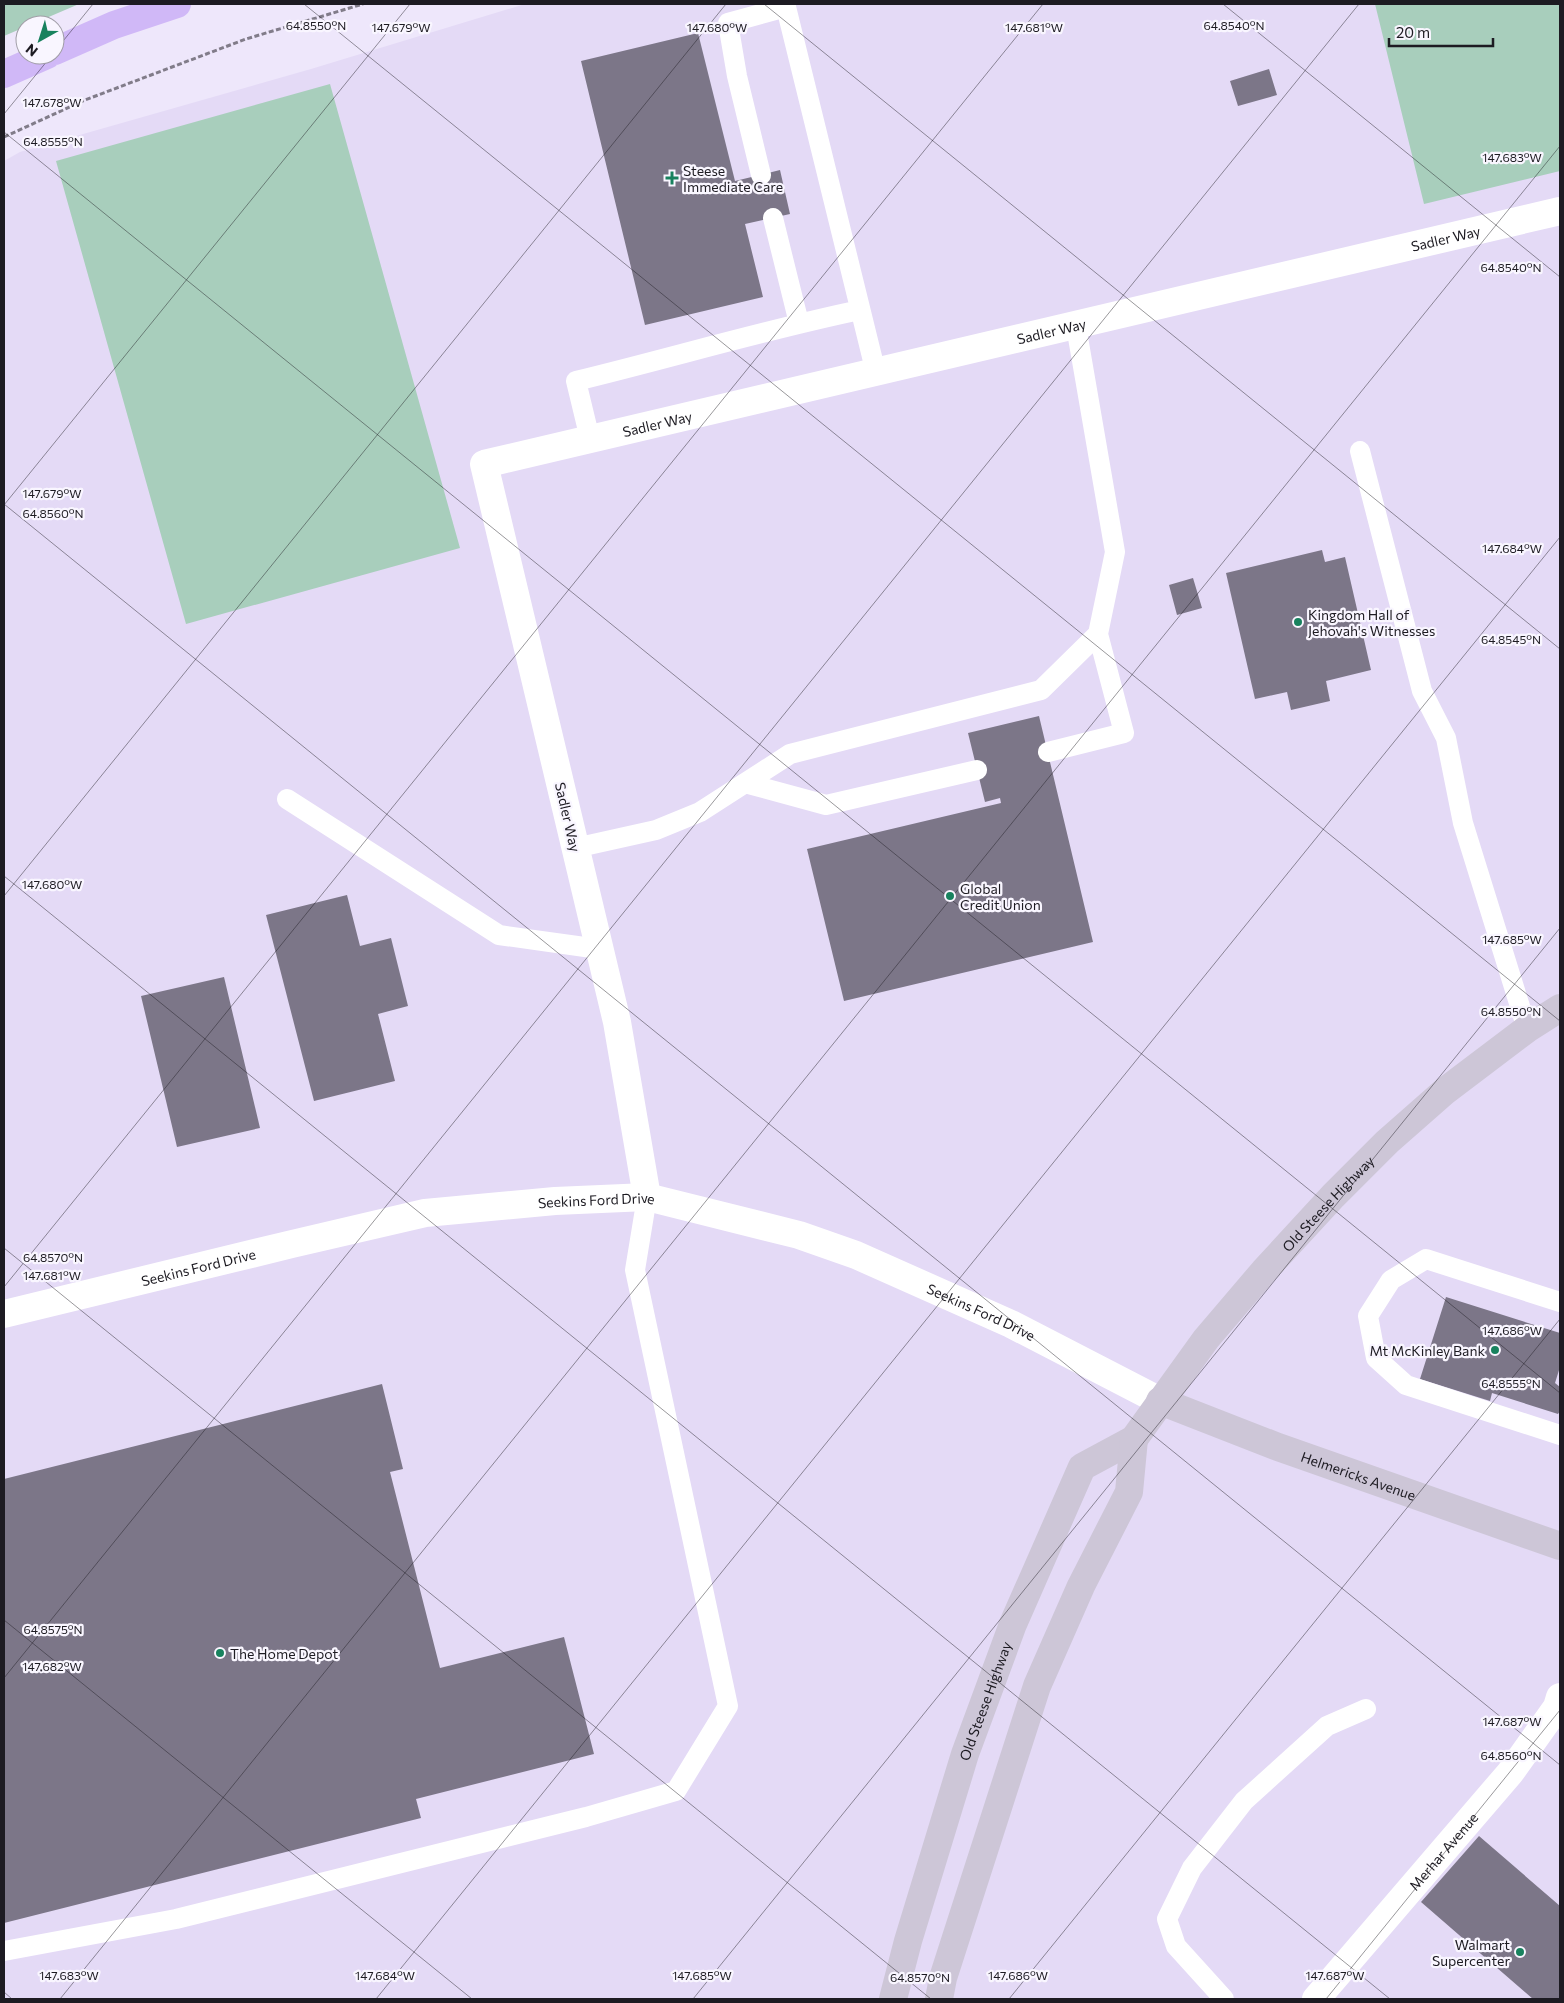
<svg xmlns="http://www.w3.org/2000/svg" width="1564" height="2003" viewBox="0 0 1564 2003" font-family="Commissioner,sans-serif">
  <rect width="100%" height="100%" fill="#eee7fb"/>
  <path fill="#e4daf6" d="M525,4H1560V1999H4V161L20,152L311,69Z"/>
  <path fill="#a8cebc" d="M4,4H79L30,25H25V27L4,36Z
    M1375,4H1560V171L1424,204Z
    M330,84L460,548L186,624L56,161Z"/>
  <path fill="#7c7688" d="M698,33L735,181L780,170L790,214L745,224L763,297L645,325L581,61Z
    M1269,69L1277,95L1238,106L1230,81Z
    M1322,550L1325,562L1345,557L1371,670L1326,681L1330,701L1291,710L1287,692L1255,699L1226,573Z
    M1193,578L1202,608L1177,615L1169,585Z
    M1039,716L1093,942L844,1001L807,849L1001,803L1000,798L985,802L968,733Z
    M347,895L360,946L391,938L408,1006L378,1014L395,1081L314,1101L266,915Z
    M224,977L260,1128L177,1147L141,996Z
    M1446,1297L1560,1333V1367L1555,1383L1560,1387V1411L1558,1414L1492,1393L1490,1401L1420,1379Z
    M382,1384L403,1469L390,1472L440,1668L564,1637L594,1754L416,1799L421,1818L4,1923V1479Z
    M1479,1836L1560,1906V1999H1533L1421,1902Z"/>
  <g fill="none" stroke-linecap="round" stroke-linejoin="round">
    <path stroke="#817c89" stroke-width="3" stroke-dasharray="5 2.5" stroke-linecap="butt" d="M4,137L85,100L246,39L363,4"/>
    <path stroke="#fff" stroke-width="20" d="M761,175L737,76L728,23L786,7L876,373
      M773,218L799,323
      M590,439L576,381C671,358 764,330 860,310
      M1360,451L1422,691L1446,738L1463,823L1527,1029
      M1048,752L1124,733L1098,634
      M745,783L826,805L977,770
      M287,799L499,935L599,949
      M575,848L656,830L700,812L790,754L1041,690L1098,634L1115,552L1076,326
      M1560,1302L1426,1259L1391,1280L1368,1316L1376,1358L1406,1385L1560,1435
      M4,1951L176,1919L586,1817L676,1791L728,1706L635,1270L647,1197
      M1224,1999L1176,1946L1167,1919L1192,1868L1244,1801L1327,1726L1366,1709"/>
    <g stroke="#fff" stroke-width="28">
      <path id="s1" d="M647,1197L617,1022L484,464L1560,211"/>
      <path id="s2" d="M4,1314L292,1244L425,1213L555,1201L647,1197L799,1235L856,1255L1011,1324L1160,1401"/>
      <path id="s3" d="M1316,1999L1510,1773L1557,1707L1560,1697"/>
    </g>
    <g stroke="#cdc6d7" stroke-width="28">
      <path id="s4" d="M1160,1401L1278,1447L1560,1546"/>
      <path id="s5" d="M893,1999L908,1941L965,1754L1013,1624L1082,1467L1134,1439L1206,1339L1264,1271L1333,1196L1387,1142L1445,1091L1527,1029L1560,1008"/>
      <path d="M939,1999L943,1978L1037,1686L1081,1586L1129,1492L1134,1439"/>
    </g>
    <path stroke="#d0b8f7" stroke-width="28" d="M55,51L114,25L177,4
      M4,74L47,55"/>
  </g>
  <path fill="none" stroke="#1d1b22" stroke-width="1" stroke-opacity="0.45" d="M304,4L1560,1021M764,4L1560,649M1223,4L1560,277M55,51L93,4M4,114L52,55M4,132L1560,1393M4,504L1560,1765M4,505L410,4M4,876L1390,1999M4,896L726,4M4,1248L931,1999M4,1287L1043,4M4,1620L472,1999M4,1678L1359,4M4,1992L12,1999M60,1999L1560,146M376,1999L1560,537M693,1999L1560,928M1009,1999L1560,1319M1326,1999L1560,1710"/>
  <g fill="#18825e" stroke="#f9f6ff" stroke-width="2">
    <path d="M669.5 170.5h5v5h5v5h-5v5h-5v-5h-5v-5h5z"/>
    <circle cx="1298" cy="622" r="5"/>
    <circle cx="950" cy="896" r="5"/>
    <circle cx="1495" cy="1350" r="5"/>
    <circle cx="220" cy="1653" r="5"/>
    <circle cx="1520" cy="1952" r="5"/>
  </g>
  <g text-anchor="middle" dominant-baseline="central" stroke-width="4.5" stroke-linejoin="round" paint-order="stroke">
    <g font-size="14" fill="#1d1b22" stroke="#f9f6ff" text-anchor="start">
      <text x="683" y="170">Steese<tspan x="683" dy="16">Immediate Care</tspan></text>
      <text x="1308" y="614">Kingdom Hall of<tspan x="1308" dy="16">Jehovah's Witnesses</tspan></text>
      <text x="960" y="888">Global<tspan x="960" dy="16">Credit Union</tspan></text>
      <text x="1485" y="1350" text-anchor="end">Mt McKinley Bank</text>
      <text x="230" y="1653">The Home Depot</text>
      <text x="1510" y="1944" text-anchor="end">Walmart<tspan x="1510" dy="16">Supercenter</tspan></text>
    </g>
    <g font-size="14" fill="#1d1b22" stroke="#f9f6ff">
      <text stroke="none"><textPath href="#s1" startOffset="1739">Sadler Way</textPath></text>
      <text stroke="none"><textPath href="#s1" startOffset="1334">Sadler Way</textPath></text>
      <text stroke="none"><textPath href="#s1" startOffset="929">Sadler Way</textPath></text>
      <text transform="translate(568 817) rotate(77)">Sadler Way</text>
      <text stroke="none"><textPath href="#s2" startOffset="605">Seekins Ford Drive</textPath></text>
      <text stroke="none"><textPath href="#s5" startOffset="930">Old Steese Highway</textPath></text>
      <text stroke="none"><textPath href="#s2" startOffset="200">Seekins Ford Drive</textPath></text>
      <text stroke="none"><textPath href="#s2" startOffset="1010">Seekins Ford Drive</textPath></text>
      <text stroke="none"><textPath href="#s4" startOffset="212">Helmericks Avenue</textPath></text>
      <text stroke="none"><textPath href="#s5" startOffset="312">Old Steese Highway</textPath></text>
      <text stroke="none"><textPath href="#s3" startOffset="195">Merhar Avenue</textPath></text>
    </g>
  </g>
  <g font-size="12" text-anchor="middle" fill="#1d1b22" stroke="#f9f6ff" stroke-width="4.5" stroke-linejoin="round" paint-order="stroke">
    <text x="316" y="30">64.8550°N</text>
    <text x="1234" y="30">64.8540°N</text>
    <text x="401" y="32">147.679°W</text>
    <text x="717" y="32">147.680°W</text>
    <text x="1034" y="32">147.681°W</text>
    <text x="52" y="107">147.678°W</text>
    <text x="53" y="146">64.8555°N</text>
    <text x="1512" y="162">147.683°W</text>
    <text x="1511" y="272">64.8540°N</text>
    <text x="52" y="498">147.679°W</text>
    <text x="53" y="518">64.8560°N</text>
    <text x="1512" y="553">147.684°W</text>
    <text x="1511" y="644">64.8545°N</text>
    <text x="52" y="889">147.680°W</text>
    <text x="1512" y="944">147.685°W</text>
    <text x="1511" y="1016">64.8550°N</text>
    <text x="53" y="1262">64.8570°N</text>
    <text x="52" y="1280">147.681°W</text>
    <text x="1512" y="1335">147.686°W</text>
    <text x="1511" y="1388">64.8555°N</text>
    <text x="53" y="1634">64.8575°N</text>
    <text x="52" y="1671">147.682°W</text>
    <text x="1512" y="1726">147.687°W</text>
    <text x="1511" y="1760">64.8560°N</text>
    <text x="69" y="1980">147.683°W</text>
    <text x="385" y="1980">147.684°W</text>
    <text x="702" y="1980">147.685°W</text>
    <text x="1018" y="1980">147.686°W</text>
    <text x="1335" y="1980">147.687°W</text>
    <text x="920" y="1982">64.8570°N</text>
  </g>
  <rect width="1564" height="2003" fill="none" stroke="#1d1b22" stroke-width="10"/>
  <g transform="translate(40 40) rotate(219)"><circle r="24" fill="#f9f6ff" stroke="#a19ea7"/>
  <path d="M0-4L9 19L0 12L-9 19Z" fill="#18825e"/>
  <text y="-8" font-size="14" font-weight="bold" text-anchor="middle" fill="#1d1b22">N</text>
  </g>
  <path d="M1389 38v8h104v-8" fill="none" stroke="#1d1b22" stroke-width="2.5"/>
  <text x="1396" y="38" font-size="15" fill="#1d1b22" stroke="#f9f6ff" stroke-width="4" paint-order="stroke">20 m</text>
</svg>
